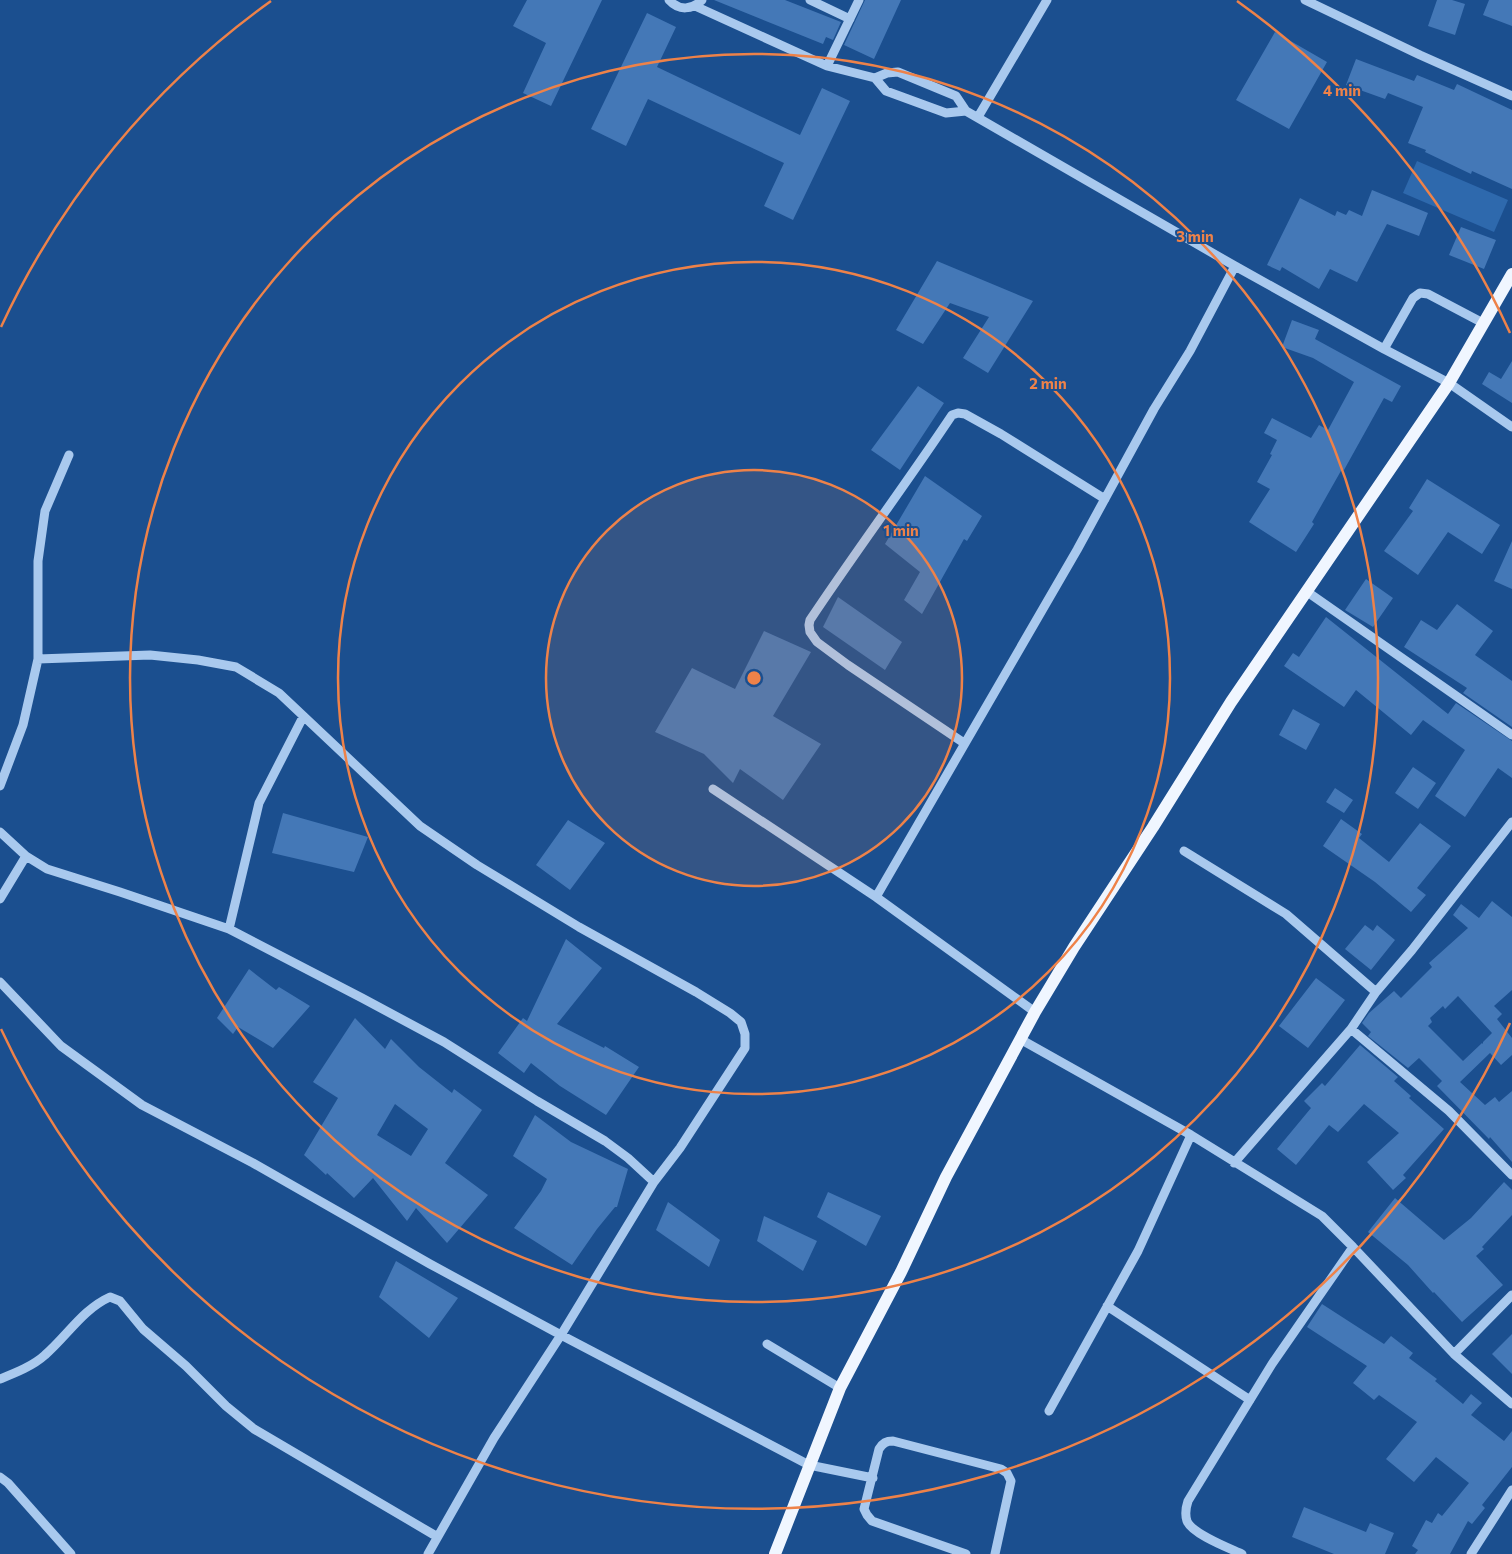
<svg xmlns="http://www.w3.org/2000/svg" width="1512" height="1554" viewBox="0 0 1512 1554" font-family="Commissioner,sans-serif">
  <rect width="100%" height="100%" fill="#1b4f8f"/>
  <path fill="#2e69ad" d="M1417,161L1508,200L1494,232L1403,193Z"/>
  <path fill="#4478b7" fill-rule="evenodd" d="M527,0H602L551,106L523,93L546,43L513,26Z
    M714,0H785L841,22L833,40L826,37L823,44Z
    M865,0H901L874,59L844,45Z
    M1437,0H1452L1465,4L1455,35L1428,26Z
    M1489,0H1512V26L1483,15Z
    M647,13L676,27L657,67L800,135L822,88L850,101L793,220L764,206L784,163L648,99L626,146L591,129Z
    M1275,32L1327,62L1289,129L1236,100Z
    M1356,59L1414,81L1417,75L1454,90L1457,84L1512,110V189L1472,171L1471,174L1425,152L1426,150L1408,143L1423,107L1388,93L1385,99L1346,85Z
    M1372,190L1428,213L1419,236L1387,224L1357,282L1330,269L1319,289L1282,267L1280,271L1267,265L1300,198L1335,216L1337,211L1346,215L1349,210L1362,216Z
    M1461,227L1496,240L1484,269L1449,255Z
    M937,261L1033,301L988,373L963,358L989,317L950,303L923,344L896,330Z
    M1292,320L1319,330L1315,339L1401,386L1392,402L1384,398L1344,470L1342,469L1312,522L1314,524L1296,552L1249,522L1270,489L1257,482L1272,455L1270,454L1277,440L1264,433L1272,418L1311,438L1319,425L1328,430L1354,382L1313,358L1282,347Z
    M1512,361V403L1482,384L1489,372L1501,379Z
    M918,386L944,403L900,470L871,450Z
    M925,476L982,516L967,541L964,539L922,614L904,600L920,572L885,544Z
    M1427,479L1500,525L1482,554L1448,532L1418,575L1384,551L1413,511L1409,508Z
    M1512,541V589L1494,581Z
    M1366,579L1393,598L1373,627L1345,610Z
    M838,597L902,642L885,670L823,627Z
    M1457,604L1493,631L1475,655L1512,681V727L1463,693L1467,688L1404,647L1421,620L1437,630Z
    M1326,617L1448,714L1456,703L1512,741V778L1498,768L1465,817L1435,796L1465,750L1423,720L1411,735L1356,690L1344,707L1284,666L1293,653L1299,657Z
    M764,631L811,652L773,716L821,744L783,800L740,769L733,783L704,754L655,732L692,668L735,689Z
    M1293,709L1320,724L1306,750L1279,735Z
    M1413,767L1436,783L1418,809L1395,793Z
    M1335,788L1353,800L1344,813L1326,802Z
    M283,813L368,837L354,872L272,853Z
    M1341,819L1362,834L1359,838L1389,862L1420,823L1451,846L1417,888L1426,895L1411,912L1375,882L1323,846Z
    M568,820L605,843L570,890L536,865Z
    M1492,901L1512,917V990L1494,1006L1502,1014L1497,1019L1512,1038V1055L1501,1065L1490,1053L1460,1082L1485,1105L1495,1097L1499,1102L1512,1091V1162L1490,1137L1489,1139L1437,1086L1442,1081L1419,1058L1408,1068L1368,1036L1371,1032L1362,1023L1369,1013L1394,991L1401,998L1432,967L1429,963L1468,928L1453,915L1461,904L1479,918ZM1458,996L1492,1033L1483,1042V1044L1482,1043L1463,1061L1428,1026L1432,1022L1430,1018L1443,1006L1445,1009Z
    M1365,925L1373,931L1377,925L1395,940L1371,970L1345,949Z
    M566,939L602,968L557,1024L604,1048L605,1046L639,1067L606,1115L560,1086L531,1063L524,1073L498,1053L523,1018L527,1021Z
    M249,969L276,990L279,987L310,1006L273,1048L238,1027L233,1034L217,1018Z
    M1316,978L1345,1000L1308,1048L1279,1026Z
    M355,1018L385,1049L391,1039L419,1067L452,1093L454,1089L482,1110L445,1163L488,1195L447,1243L416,1208L407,1221L373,1178L354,1198L327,1173L326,1175L304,1155L338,1098L313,1082ZM395,1104L428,1129L411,1156L377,1135Z
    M1360,1045L1398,1077L1394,1081L1411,1096L1409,1098L1444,1129L1403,1175L1406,1178L1393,1190L1367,1162L1399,1133L1364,1104L1338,1132L1329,1125L1296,1165L1277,1149L1311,1108L1304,1101L1322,1083L1325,1086Z
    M535,1115L571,1142L628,1169L617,1207H615L597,1229L572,1265L514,1228L541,1191L547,1179L513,1156Z
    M1504,1182L1512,1190V1215L1482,1247L1484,1249L1476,1256L1503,1285L1462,1322L1434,1292L1433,1293L1408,1265L1368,1232L1395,1198L1444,1240L1471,1218Z
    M828,1192L881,1216L866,1246L817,1217Z
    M668,1202L720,1240L709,1267L656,1230Z
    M764,1216L817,1241L803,1271L757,1241Z
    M396,1261L458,1298L429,1338L379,1297Z
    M1322,1304L1384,1344L1391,1336L1413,1353L1409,1358L1437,1379L1435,1381L1463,1404L1471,1394L1482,1403L1471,1415L1504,1441L1512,1431V1467L1482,1505L1485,1508L1472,1524L1468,1521L1450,1554H1415L1418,1550L1412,1546L1426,1520L1432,1523L1438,1513L1442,1516L1469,1483L1436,1457L1414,1482L1386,1459L1417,1422L1379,1395L1374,1400L1353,1383L1367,1366L1307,1327Z
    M1512,1334V1374L1492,1354Z
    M1304,1507L1366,1532L1370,1523L1394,1533L1385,1554H1334L1292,1537Z"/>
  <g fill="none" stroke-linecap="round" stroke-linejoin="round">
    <path stroke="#a9c9ee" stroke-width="9" d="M669,0C679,11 692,10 702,0
      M810,0L850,19
      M1305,0L1420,55L1512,96
      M695,6L827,66L875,78L887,73L898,72L956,96L966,111L1235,266L1384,349L1449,383L1512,427
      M827,66L859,0
      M875,78L886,91L946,113L966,111
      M978,117L1047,0
      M1384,349L1413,298L1420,293L1428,294L1483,323
      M1306,591L1512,735
      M38,659L150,655L198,660L236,667L279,693L420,826L477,865L579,927L696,992L730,1013L741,1022L745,1034V1048L680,1148L654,1182L561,1335L494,1438L428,1554
      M964,743L848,665L817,642L810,632L809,625L810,620C856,551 906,484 952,415L958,413L965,414L1001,434L1105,499
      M0,786L23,725L38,659V561L45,511L69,455
      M713,789L876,897L1035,1012
      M0,832L26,856L47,869L120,892L229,929L362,998L444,1042L537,1101L605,1141L628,1158L654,1182
      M1184,851L1286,914L1376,992
      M876,897L1077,550L1154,409L1190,351L1235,266
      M0,899L26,856
      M229,929L259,803L303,717
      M0,982L61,1046L142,1105L253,1163L430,1264L561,1335L809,1465L873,1478
      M1351,1029L1449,1111L1512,1175
      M1020,1039L1191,1135L1322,1216L1353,1247L1454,1354L1512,1404
      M1234,1163L1351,1029L1376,992L1412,950L1512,822
      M1107,1306L1250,1400
      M767,1344L840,1388
      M1454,1354L1512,1295
      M0,1379C15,1373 33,1366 45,1355C67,1336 83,1309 110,1297L120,1301L143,1329L186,1366L226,1406L254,1429L436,1536
      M1049,1411L1138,1251L1191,1135
      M0,1477L8,1483L71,1554
      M966,1554L872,1521L867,1515L864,1509L879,1449C883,1443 886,1441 893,1441L1001,1469L1007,1473L1011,1481L995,1554
      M1242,1554C1229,1548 1192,1534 1187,1521C1185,1515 1186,1507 1188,1501L1272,1364L1353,1247
      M1471,1554L1512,1490"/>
    <path stroke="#f0f6ff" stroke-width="12" d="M775,1554L840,1388L901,1272L946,1177L1035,1012L1074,947L1153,827L1231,702L1449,383L1512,274"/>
  </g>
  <circle cx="754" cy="678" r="208" fill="#ee8249" fill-opacity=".12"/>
  <g fill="none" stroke="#ee8249" stroke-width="2.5">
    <circle cx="754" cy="678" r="208"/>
    <circle cx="754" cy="678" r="416"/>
    <circle cx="754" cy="678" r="624"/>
    <path d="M1510 1023A831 831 0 0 1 1 1029M1 327A831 831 0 0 1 271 1M1237 1A831 831 0 0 1 1510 333"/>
  </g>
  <circle cx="754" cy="678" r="8" fill="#ee8249" stroke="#1b4f8f" stroke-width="2.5"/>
  <g font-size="15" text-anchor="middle" font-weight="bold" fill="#ee8249" stroke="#1b4f8f" stroke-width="4" stroke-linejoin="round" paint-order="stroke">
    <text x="1342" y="96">4 min</text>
    <text x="1195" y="242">3 min</text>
    <text x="1048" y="389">2 min</text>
    <text x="901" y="536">1 min</text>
  </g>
</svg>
